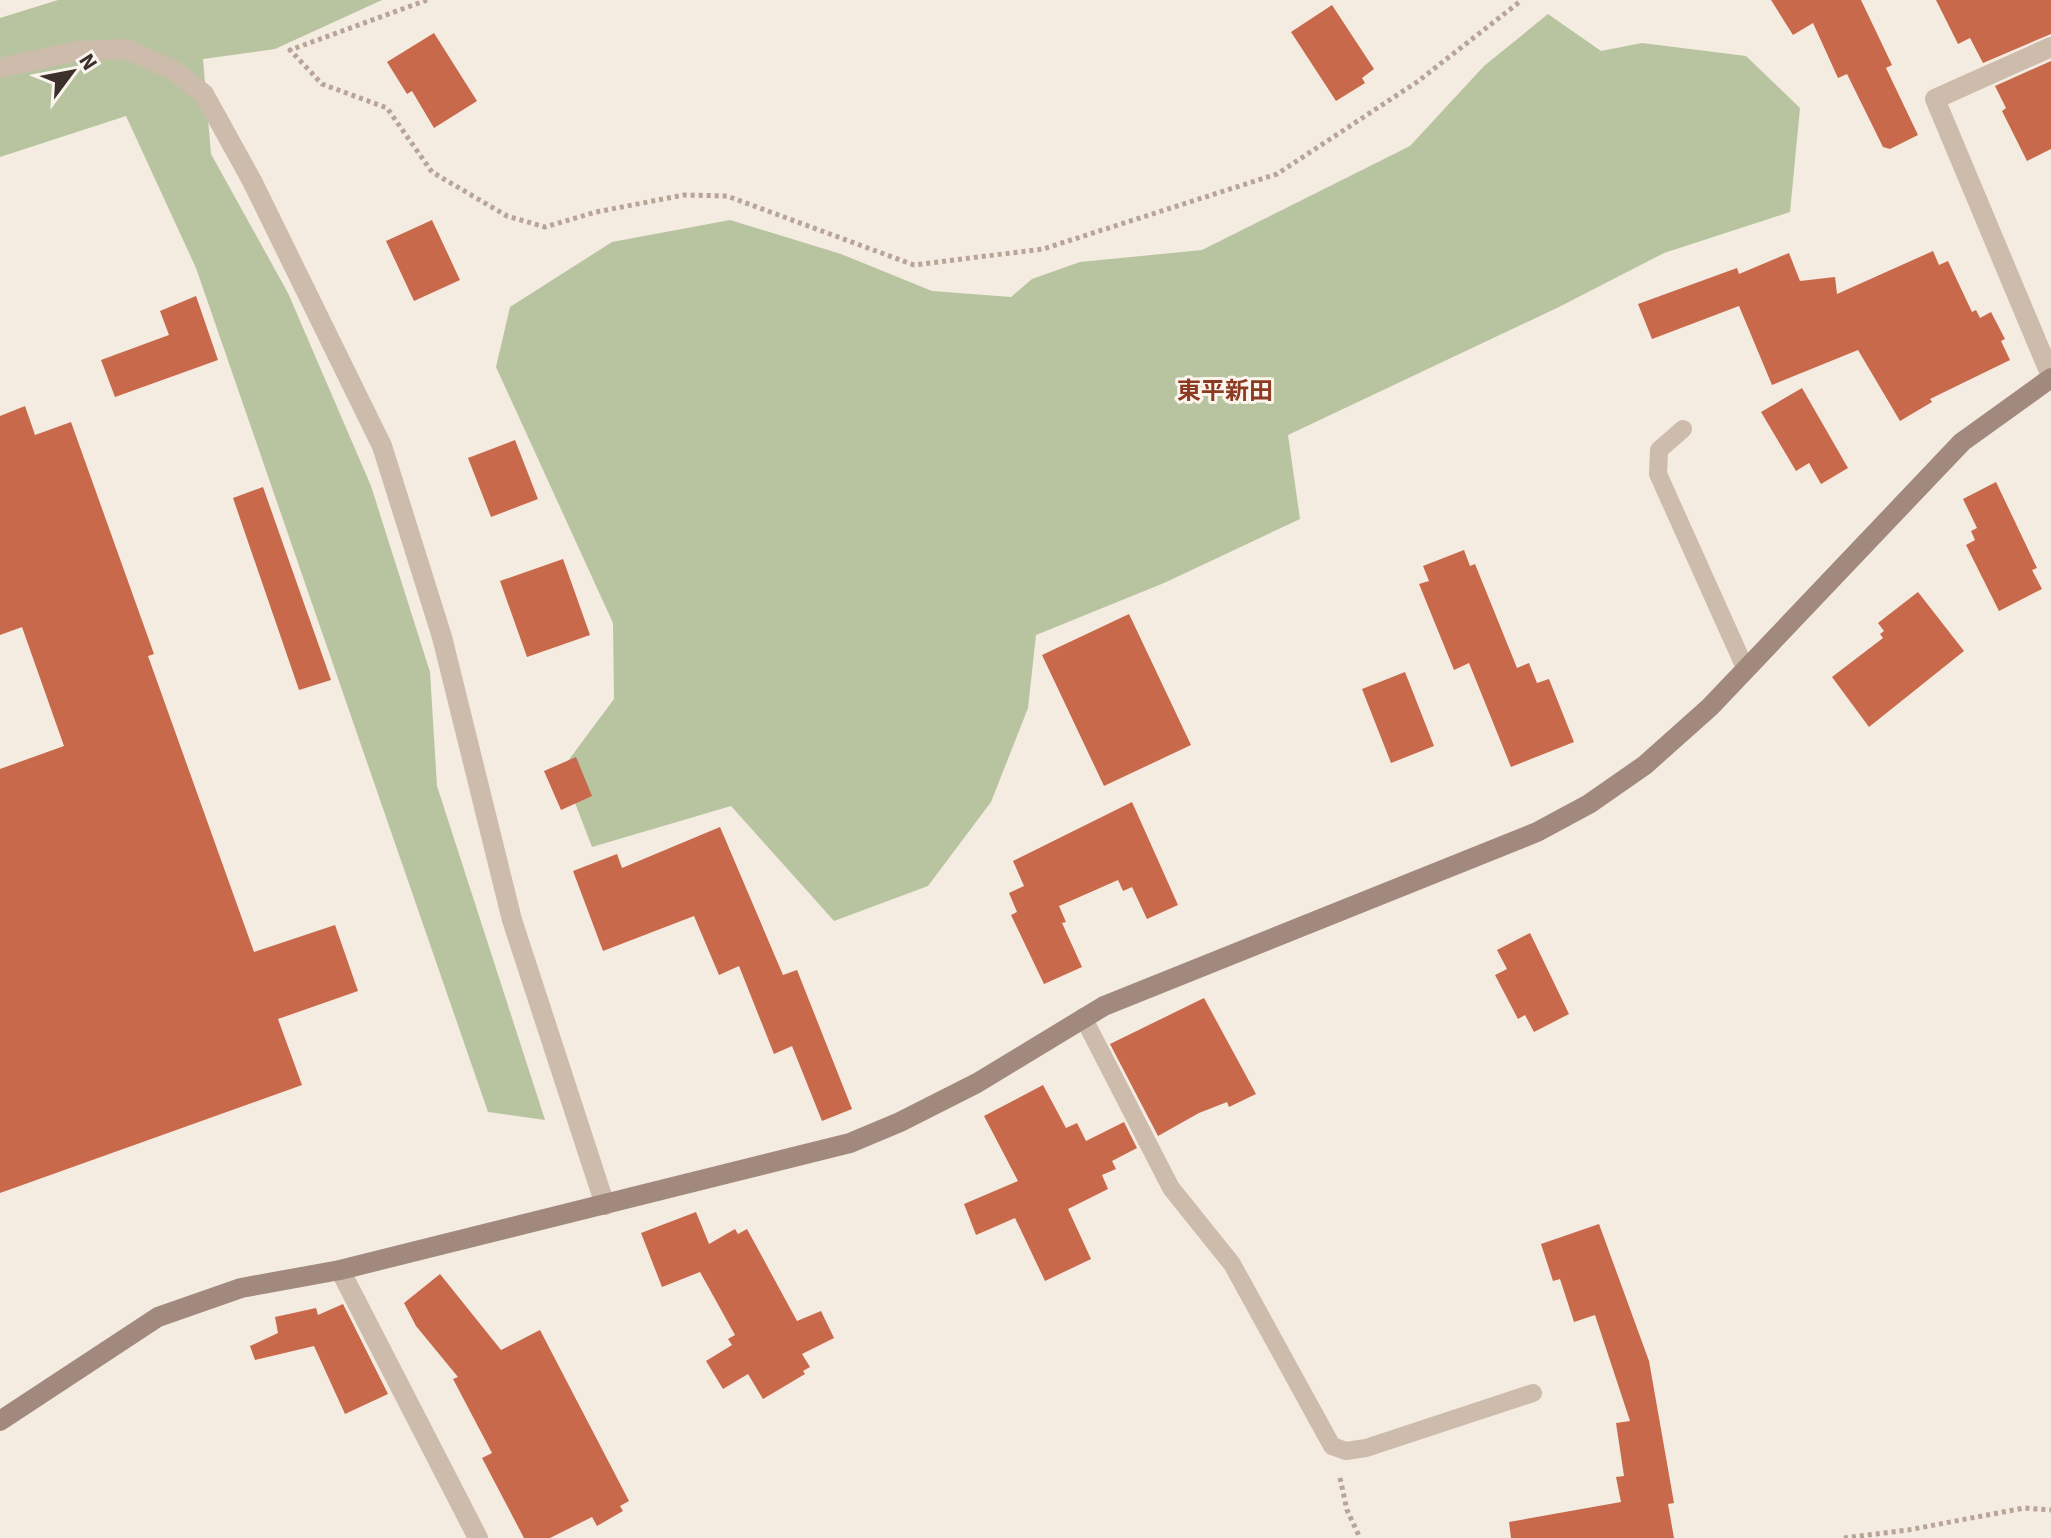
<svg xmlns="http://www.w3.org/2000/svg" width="2051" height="1538" viewBox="0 0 2051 1538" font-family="'Source Sans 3','Noto Sans JP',sans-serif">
  <rect width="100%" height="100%" fill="#f4ebe1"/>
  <path fill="#b8c4a0" d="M58,0H382L275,49L203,59L211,154L288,293L371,486L430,672L437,786L545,1120L488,1112L196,268L126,116L0,157V18Z
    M1548,14L1601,51L1642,43L1746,56L1800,108L1790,212L1664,253L1559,307L1288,435L1300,519L1164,583L1036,635L1028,708L991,802L928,886L834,921L731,806L592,847L562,769L614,699L613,623L496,367L510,307L612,242L730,220L841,254L932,291L1011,297L1032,279L1080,262L1202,250L1410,146L1484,66Z"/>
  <path fill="#c8694b" d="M1771,0H1861L1892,65L1886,68L1918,135L1890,149L1883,147L1847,74L1838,78L1813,23L1793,35Z
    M1936,0H2051V34L1983,63L1970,38L1958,44Z
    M1332,5L1374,69L1362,78L1365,83L1336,101L1291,32Z
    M434,33L477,101L434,128L412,91L407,94L387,62Z
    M2051,61V149L2027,161L2002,111L2006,108L1995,86Z
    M432,220L460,280L414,301L386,241Z
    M1933,251L1939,265L1948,261L1972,312L1976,310L1980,318L1991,312L2005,339L2001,341L2010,360L1930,399L1932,402L1900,421L1858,350L1772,385L1739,306L1652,339L1638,304L1737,268L1739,274L1789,253L1800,281L1835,277L1837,294Z
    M196,296L218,360L115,397L101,360L169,335L160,311Z
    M1802,388L1848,468L1821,484L1809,463L1796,471L1761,412Z
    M25,406L35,435L71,422L154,654L148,656L254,952L335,925L358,991L278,1019L302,1085L0,1193V769L64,746L22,627L0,635V416Z
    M515,440L538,499L491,517L468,458Z
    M1996,482L2037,568L2032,570L2042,589L1999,611L1966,545L1975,540L1971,531L1977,528L1963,499Z
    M263,487L331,680L299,690L233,498Z
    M1464,550L1470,566L1475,564L1517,668L1529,663L1537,683L1549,679L1574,742L1511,767L1469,663L1454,670L1419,584L1429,581L1423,566Z
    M563,559L590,635L527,657L500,581Z
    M1918,592L1964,651L1869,727L1832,677L1883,638L1880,634L1884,631L1878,623Z
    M1129,614L1191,745L1104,786L1042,655Z
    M1405,672L1434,746L1391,763L1362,689Z
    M576,757L592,796L561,810L544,771Z
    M1132,802L1178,905L1147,919L1132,887L1123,891L1118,880L1059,906L1066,922L1062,923L1082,967L1044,984L1011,915L1017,912L1009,893L1024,886L1013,861Z
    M720,827L783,975L797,970L852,1109L822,1121L792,1046L774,1054L739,966L719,975L694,916L603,951L573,871L617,854L622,868Z
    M1530,933L1569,1014L1534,1032L1525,1015L1518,1019L1495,975L1507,969L1497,950Z
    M1204,998L1256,1094L1229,1107L1227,1102L1199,1113L1158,1136L1110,1044Z
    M1043,1085L1066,1128L1077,1123L1086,1141L1124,1122L1137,1148L1112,1161L1116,1169L1102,1175L1108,1189L1068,1209L1091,1259L1045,1281L1015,1218L976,1235L964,1204L1018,1181L984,1116Z
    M696,1212L709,1244L735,1229L738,1234L747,1229L797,1321L821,1311L834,1338L802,1354L810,1367L803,1371L805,1374L763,1399L748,1374L723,1389L706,1361L732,1345L728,1339L735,1335L700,1272L662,1287L641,1233Z
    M1599,1224L1649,1361L1674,1503L1668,1504L1674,1538H1511L1509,1522L1621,1502L1616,1477L1624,1476L1616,1423L1630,1421L1595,1315L1574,1322L1560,1279L1553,1281L1541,1244Z
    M440,1274L501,1350L540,1330L629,1501L620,1506L623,1511L597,1526L592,1517L550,1538H524L482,1458L492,1453L453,1379L458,1377L416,1326L404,1303Z
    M343,1304L388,1394L345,1414L314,1346L255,1360L250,1346L278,1333L275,1317L316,1308L318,1315Z"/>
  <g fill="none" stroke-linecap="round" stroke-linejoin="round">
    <path stroke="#b9a596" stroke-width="5" stroke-dasharray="4 4" stroke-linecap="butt" d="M427,0L290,50L322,84L387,108L432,172L507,216L545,227L596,212L684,195L727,196L914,265L1043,249L1277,174L1417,82L1522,0
      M1340,1478L1347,1510L1360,1538
      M1844,1538L1908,1530L2024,1508L2051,1510"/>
    <path stroke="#cdbbac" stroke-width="18" d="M1683,429L1659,450L1658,474L1746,670
      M1083,1017L1171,1188L1232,1264L1332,1446L1346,1451L1366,1448L1533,1393"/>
    <path stroke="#cdbbac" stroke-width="20" d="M2051,47L1935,99L2051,376
      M0,68L77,51L126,49L173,70L204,94L252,181L382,446L442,637L512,920L605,1205
      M340,1270L478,1538"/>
    <path stroke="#a18a7d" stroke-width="20" d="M0,1421L158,1317L241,1288L340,1270L850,1143L900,1122L977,1083L1104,1006L1537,832L1589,804L1645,765L1710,707L1962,442L2051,378"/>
  </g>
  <g text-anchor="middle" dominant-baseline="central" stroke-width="6" stroke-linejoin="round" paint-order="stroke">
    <g font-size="24" font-weight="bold" fill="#8c3b22" stroke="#fbf5ee">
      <text x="1225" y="391">東平新田</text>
    </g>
  </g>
  <g transform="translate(72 72) rotate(58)" stroke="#fbf5ee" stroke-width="6" paint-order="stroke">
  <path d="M0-6L14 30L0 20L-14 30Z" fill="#3b302b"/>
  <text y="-12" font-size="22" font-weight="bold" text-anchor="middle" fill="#3b302b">N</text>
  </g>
</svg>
